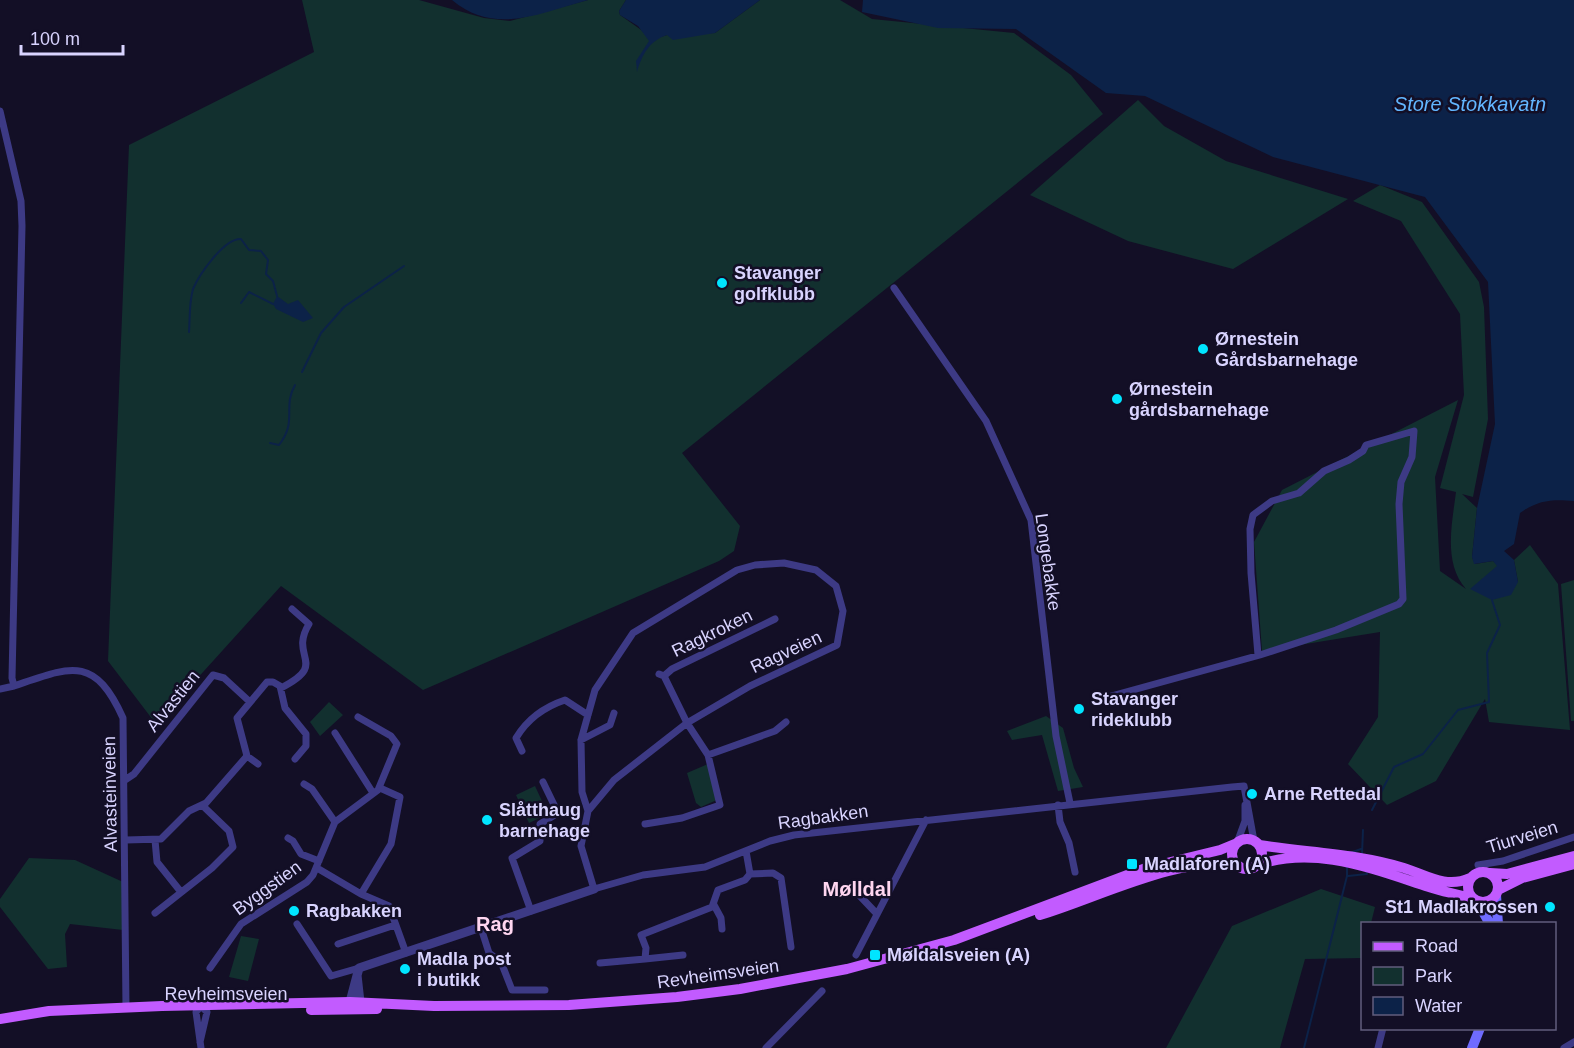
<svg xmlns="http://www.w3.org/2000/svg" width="1574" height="1048" viewBox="0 0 1574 1048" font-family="Arial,sans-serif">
  <rect width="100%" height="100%" fill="#130f26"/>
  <path fill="#12302f" d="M302,0H419L484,18L510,21L588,0H626L619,11L620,15L654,39L667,35L715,33L760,0H840L872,19L1014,33L1071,75L1103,114L682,453L740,526L734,551L719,561L423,690L281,586L156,724L108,661L129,145L314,52Z
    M1138,100L1164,126L1226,161L1348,199L1233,269L1128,241L1030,195Z
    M1380,185L1422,202L1479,282L1484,307L1488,419L1473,497L1462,494L1477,508L1472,557L1475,564L1493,561L1518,582L1514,560L1530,545L1558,584L1570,730L1489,722L1485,699L1436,781L1387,805L1348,764L1378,717L1380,632L1262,651L1254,542L1282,490L1458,400L1435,477L1440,571L1466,589C1443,563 1452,524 1456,492L1440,488L1464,395L1460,314L1401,221L1353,201Z
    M1574,580V721H1571L1561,584Z
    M329,702L343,715L320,736L310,722Z
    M1046,716L1063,728L1074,768L1083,787L1058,791L1042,735L1012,740L1007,731Z
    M708,764L719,799L701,807L696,803L687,773Z
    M535,786L548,814L529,823L516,795Z
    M29,858L75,860L123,882V930L70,924L65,934L67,967L48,969L0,907V899Z
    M1321,889L1375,907L1371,923L1362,924V958L1305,959L1280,1048H1166L1232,926Z
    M241,936L259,939L248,981L229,977Z"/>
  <path fill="#0c2248" d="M452,0H588C540,13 495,36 452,0Z
    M626,0H760L715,33L673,40L667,35C649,41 642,55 637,72L636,61L649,41L638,26L620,15L619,11Z
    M863,0H1574V501C1552,499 1538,500 1520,513L1514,544L1504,551L1514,560L1518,582L1511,595L1492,600L1470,589L1497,566L1493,561L1474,564L1472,557L1477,508L1495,424L1488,282L1425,197L1273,157L1145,96L1106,93L1016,29L938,28L862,12Z
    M277,296L288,304L298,300L313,318L303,322L276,309L273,304Z"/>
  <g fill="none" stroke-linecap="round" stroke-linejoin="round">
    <path stroke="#0c2248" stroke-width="2" d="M241,303L249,292L273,304
      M189,332C190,318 189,303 193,289C199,275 224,238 241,239L249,250L261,251L268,260L266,274L273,281L277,296
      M302,372L321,333L344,307L404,266
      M270,443L279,445C298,421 282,408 295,385
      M1372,810L1394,767L1423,754L1458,710L1489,702L1487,653L1500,625L1492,600
      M1350,853L1361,849
      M1362,854L1363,830
      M1348,876L1367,874L1366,871
      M1304,1048L1347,876V865"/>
    <path stroke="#3d3a85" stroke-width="7" d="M0,111L21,201L22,226L12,678L14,686C70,667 94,654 123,718L126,1008
      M894,288L986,421L1031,520L1056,736L1070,803
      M659,674L664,676L672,669L775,619
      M664,676L687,723L708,755
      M281,688C330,663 288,658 309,624L292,609
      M0,689L14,686
      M1104,698L1260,655L1336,630L1399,604L1403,599L1399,504L1401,482L1412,457L1414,431L1366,445L1363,451L1349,460L1324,471L1299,493L1272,501L1253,515L1250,529L1251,573L1258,655
      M335,733L373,793
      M581,740L610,725L614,713
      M522,751L516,738C528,718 544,707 565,700L588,715
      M247,756L258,764
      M125,780L134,774L213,675L224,678L250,702
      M304,784L312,789L335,822
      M1058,805L1060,822L1069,843L1075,872
      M588,811L614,780L687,723L750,686L837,645L843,611L836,586L816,570L784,563L755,565L737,570L633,633L595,690L581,740L582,792L588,811L581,846L594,889L643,875L705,867L770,841L794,835L1232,787L1244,786L1254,841
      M645,824L682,818L720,805L708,755L775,731L786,722
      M288,838L293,841L301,854L319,861
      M126,840L161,839L189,811L206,803L247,756L237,718L267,682H273L280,686L285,708L306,734V746L295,759
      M155,840L157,862L181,892
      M1237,843L1245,821V805
      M1478,865L1503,861L1574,837
      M317,868L361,894L389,906L406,953
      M750,874L773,873L781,878L791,947
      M857,886L859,895L877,914
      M361,894L391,844L400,797L380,788
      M714,905L721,918L722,929
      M531,911L512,858L540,841V824L558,813L543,782
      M155,913L212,868L233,847L229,831L203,806
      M297,924L331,976L359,968
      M481,928L489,953L501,962L512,990H545
      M338,944L395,925
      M856,955L926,820
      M645,959L683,955
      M600,963L645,959L646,948L641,935L712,907L718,890L745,880L750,874L746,851
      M210,968L241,924L307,882L313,875L335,822L378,790L397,744L391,736L358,717
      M200,1042L207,1012L201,1006L196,1012L201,1048
      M766,1048L822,991
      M1378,1048L1383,1028
      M1564,1048L1574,1042"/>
    <path stroke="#3d3a85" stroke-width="9" d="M357,975L360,1002L355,1009L350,1002L359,968L594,889"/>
    <path stroke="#6f6bff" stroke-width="10" d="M1496,895L1498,924
      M1477,901L1490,924
      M1472,1048L1480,1028"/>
    <path stroke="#c25bff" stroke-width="10" d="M1232 854a15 15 0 1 1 30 0a15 15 0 1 1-30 0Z
      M1259,845C1309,853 1354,853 1404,868C1426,875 1446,889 1470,878
      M1255,866C1313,844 1373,869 1429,887C1443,892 1459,894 1473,899
      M1468 887a15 15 0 1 1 30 0a15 15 0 1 1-30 0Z
      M1490,873L1507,874L1574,856
      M1498,890L1522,878L1574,864
      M1040,915C1095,899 1184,853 1239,866
      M311,1010L377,1009
      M0,1019L49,1011L162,1006L350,1002L434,1006L569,1005L677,997L740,989L847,969L954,940L1146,868L1220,850L1237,843"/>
  </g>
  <g fill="#00e5ff" stroke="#130f26" stroke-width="2">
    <circle cx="722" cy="283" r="6"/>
    <circle cx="1203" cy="349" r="6"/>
    <circle cx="1117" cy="399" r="6"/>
    <circle cx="1079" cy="709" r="6"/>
    <circle cx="1252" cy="794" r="6"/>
    <circle cx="487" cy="820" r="6"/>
    <rect x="1126" y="858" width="12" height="12" rx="3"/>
    <circle cx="1550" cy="907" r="6"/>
    <circle cx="294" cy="911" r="6"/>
    <rect x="869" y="949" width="12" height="12" rx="3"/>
    <circle cx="405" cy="969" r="6"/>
  </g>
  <g text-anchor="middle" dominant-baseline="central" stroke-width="5" stroke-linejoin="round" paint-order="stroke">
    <g font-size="18" font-weight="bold" fill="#d9d4ff" stroke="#130f26" text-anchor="start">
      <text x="734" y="273">Stavanger<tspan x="734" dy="21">golfklubb</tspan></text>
      <text x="1215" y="339">Ørnestein<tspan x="1215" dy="21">Gårdsbarnehage</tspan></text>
      <text x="1129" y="389">Ørnestein<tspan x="1129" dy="21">gårdsbarnehage</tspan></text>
      <text x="1091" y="699">Stavanger<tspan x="1091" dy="21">rideklubb</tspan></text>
      <text x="1264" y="794">Arne Rettedal</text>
      <text x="499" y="810">Slåtthaug<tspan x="499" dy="21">barnehage</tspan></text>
      <text x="1144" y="864">Madlaforen (A)</text>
      <text x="1538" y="907" text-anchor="end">St1 Madlakrossen</text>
      <text x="306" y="911">Ragbakken</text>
      <text x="887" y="955">Møldalsveien (A)</text>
      <text x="417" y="959">Madla post<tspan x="417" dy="21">i butikk</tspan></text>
    </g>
    <g font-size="18" fill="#d9d4ff" stroke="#130f26">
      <text transform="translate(1048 562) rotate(82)">Longebakke</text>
      <text transform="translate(712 633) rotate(-26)">Ragkroken</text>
      <text transform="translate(786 652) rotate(-25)">Ragveien</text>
      <text transform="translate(173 701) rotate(-51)">Alvastien</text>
      <text transform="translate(110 794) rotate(-91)">Alvasteinveien</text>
      <text transform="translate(823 817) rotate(-8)">Ragbakken</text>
      <text transform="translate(1522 837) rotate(-17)">Tiurveien</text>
      <text transform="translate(267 888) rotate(-36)">Byggstien</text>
      <text transform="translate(718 974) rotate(-8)">Revheimsveien</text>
      <text x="226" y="994">Revheimsveien</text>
    </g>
    <g font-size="20" font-style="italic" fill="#62b6ff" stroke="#130f26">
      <text x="1470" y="104">Store Stokkavatn</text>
    </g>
    <g font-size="20" font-weight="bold" fill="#ffd6f0" stroke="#130f26">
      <text x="857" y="889">Mølldal</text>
      <text x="495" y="924">Rag</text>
    </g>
  </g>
  <rect x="1361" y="922" width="195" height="108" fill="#130f26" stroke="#625e7d" stroke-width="1.5"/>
  <rect x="1373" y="942" width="30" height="9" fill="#c25bff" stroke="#625e7d" stroke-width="1.5"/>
  <text x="1415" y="952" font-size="18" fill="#d9d4ff">Road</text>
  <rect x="1373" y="967" width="30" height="18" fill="#12302f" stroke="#625e7d" stroke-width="1.5"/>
  <text x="1415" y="982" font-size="18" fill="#d9d4ff">Park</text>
  <rect x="1373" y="997" width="30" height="18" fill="#0c2248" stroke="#625e7d" stroke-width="1.5"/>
  <text x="1415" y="1012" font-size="18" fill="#d9d4ff">Water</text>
  <path d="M21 45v9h102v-9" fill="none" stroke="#d9d4ff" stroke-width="3"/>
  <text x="30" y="45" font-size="18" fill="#d9d4ff" stroke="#130f26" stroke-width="4.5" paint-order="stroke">100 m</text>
</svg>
